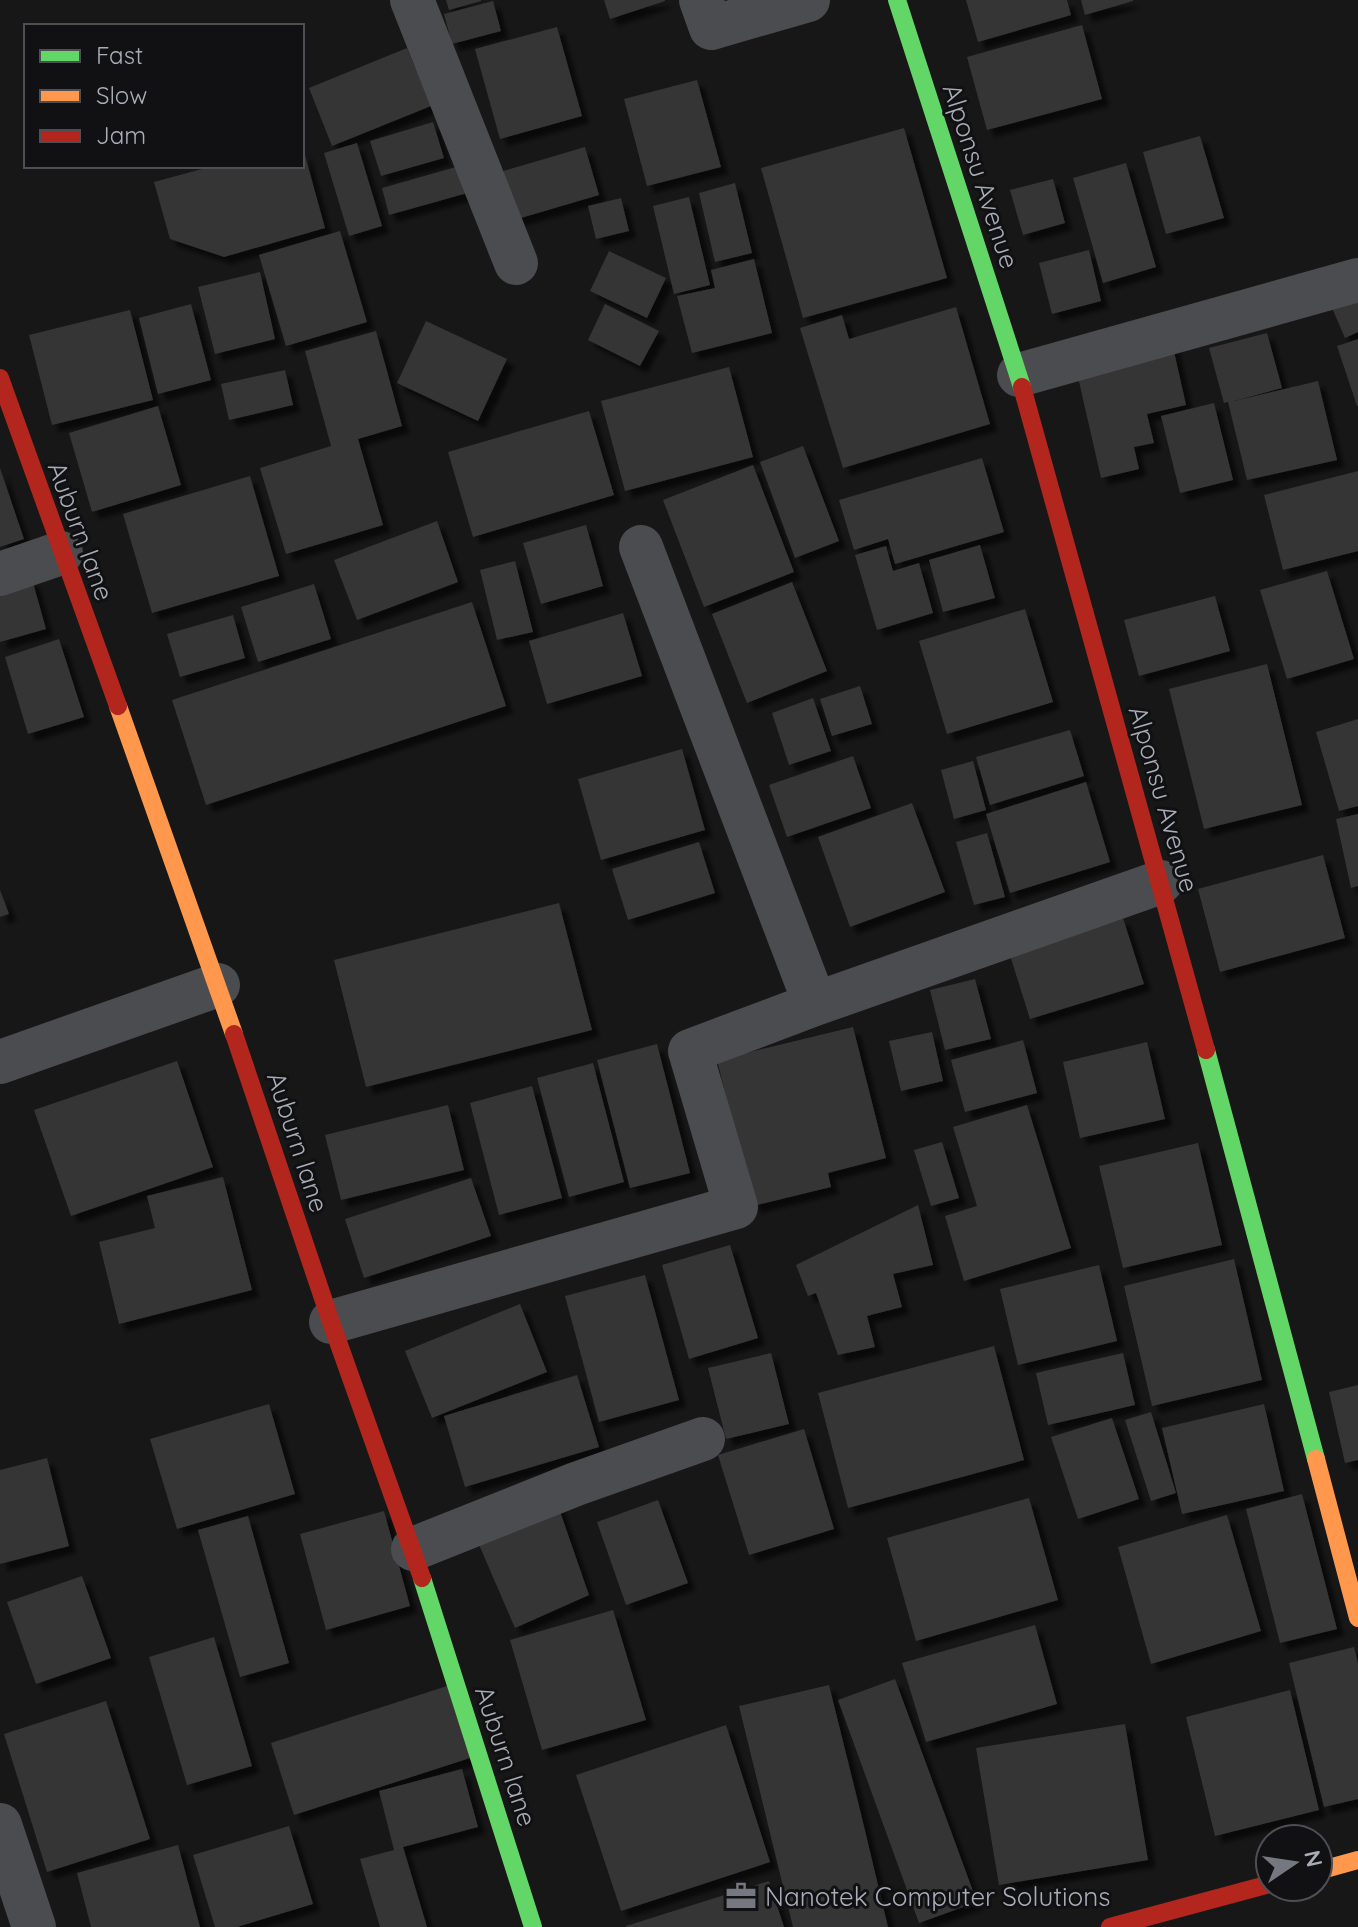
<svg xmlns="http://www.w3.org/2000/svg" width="1358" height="1927" viewBox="0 0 1358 1927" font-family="Quicksand,sans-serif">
  <defs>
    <filter id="shadow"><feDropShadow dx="7" dy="7" stdDeviation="2" flood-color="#0009"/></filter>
  </defs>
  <rect width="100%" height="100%" fill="#171717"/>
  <path fill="#353536" filter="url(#shadow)" d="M446,0H481V1L449,10Z
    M604,0H665V1L610,19Z
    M966,0H1067L1071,15L978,42Z
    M1081,0H1133V1L1085,15Z
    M493,1L501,31L452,44L444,14Z
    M1082,25L1102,99L987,130L967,57Z
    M557,27L582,116L500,139L475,49Z
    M407,48L431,106L332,146L309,88Z
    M697,80L721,167L647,186L624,99Z
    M433,122L444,158L381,176L370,141Z
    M904,128L947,278L803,318L761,168Z
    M1200,136L1224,218L1166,234L1143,152Z
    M357,143L382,226L349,236L324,153Z
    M585,147L599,195L514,220L500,172Z
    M303,148L325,228L224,257L170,239L154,182L213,166H302Z
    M1126,163L1156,267L1103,283L1073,178Z
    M463,165L471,192L389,215L382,188Z
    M1053,179L1065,223L1023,235L1010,190Z
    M735,183L752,253L715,262L699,193Z
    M689,197L710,285L674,294L653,206Z
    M621,198L629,231L596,239L588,206Z
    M340,231L367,322L286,346L259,255Z
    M1089,250L1101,301L1052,314L1039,263Z
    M609,251L666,278L647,318L590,291Z
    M754,259L772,333L692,353L677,296L715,288L711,270Z
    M1358,266V332L1345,338L1321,282Z
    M260,272L275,339L215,354L198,287Z
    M191,304L211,380L158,394L139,318Z
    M605,304L659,331L640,366L588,340Z
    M956,307L990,424L843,468L800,328L842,315L849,339Z
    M130,310L153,400L52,425L29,335Z
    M426,321L507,359L478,421L397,383Z
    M376,331L402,426L358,439L383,525L286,554L260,468L331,446L305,351Z
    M1267,333L1282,388L1234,401L1318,381L1337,460L1247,480L1228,402L1224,403L1209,348Z
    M1171,338L1186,405L1147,414L1154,443L1134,447L1139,469L1101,478L1078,377Z
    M1358,339V406H1357L1337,346Z
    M729,367L753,457L625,491L601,401Z
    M285,370L293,405L229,420L221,384Z
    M1214,403L1233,480L1180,493L1161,416Z
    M158,406L181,485L92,512L69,433Z
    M589,411L614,495L473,537L448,452Z
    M803,446L839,541L795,558L760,462Z
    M982,458L1004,532L895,564L888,539L854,550L839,500Z
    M753,465L794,572L704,607L663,500Z
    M0,468L24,539L0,547Z
    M1358,471V551L1283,570L1264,495Z
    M250,476L279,576L152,613L123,514Z
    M437,521L458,582L357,620L334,560Z
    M586,525L603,586L541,604L523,543Z
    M980,545L995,598L943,612L929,560Z
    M886,546L893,571L919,563L933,613L877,630L855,555Z
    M515,561L533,632L497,640L480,570Z
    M1327,571L1354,659L1287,679L1260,590Z
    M32,579L46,629L0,642V588Z
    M792,582L827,671L747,703L712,614Z
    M314,584L331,639L258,662L241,607Z
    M1215,596L1230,651L1139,676L1124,620Z
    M472,602L506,706L206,805L172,700Z
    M1025,609L1053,702L947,734L919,641Z
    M623,613L642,676L547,704L529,641Z
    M233,615L245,658L180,677L167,634Z
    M59,639L84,717L28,734L5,657Z
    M1267,664L1302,805L1204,829L1169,689Z
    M860,686L872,724L832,736L820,699Z
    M813,698L831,751L789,765L772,713Z
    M1358,719V806L1339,811L1316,732Z
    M1070,730L1084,776L990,805L976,757Z
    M682,749L705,830L601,860L578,779Z
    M853,756L871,808L787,837L769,785Z
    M973,761L986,810L954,819L941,770Z
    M1086,782L1110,862L1010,893L986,814Z
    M912,803L945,892L850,927L818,837Z
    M1358,814V886L1351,888L1336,819Z
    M987,833L1005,897L974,905L956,842Z
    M699,842L715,893L628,920L612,869Z
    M1323,855L1345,938L1220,972L1198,889Z
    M0,890L9,914L0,917Z
    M559,903L592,1030L366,1087L334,960Z
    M1123,918L1144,984L1030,1019L1009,952Z
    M975,979L991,1039L945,1050L930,990Z
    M853,1027L886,1158L828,1173L831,1187L753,1206L717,1060Z
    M932,1032L943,1081L901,1091L889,1041Z
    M1023,1040L1037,1093L965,1112L951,1060Z
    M1147,1042L1165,1119L1080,1138L1063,1062Z
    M657,1044L690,1173L630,1188L597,1060Z
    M177,1061L213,1167L71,1216L34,1110Z
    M593,1063L624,1182L569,1197L537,1078Z
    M532,1086L562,1198L499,1215L470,1103Z
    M448,1105L464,1170L341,1200L325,1135Z
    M1027,1105L1071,1248L964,1281L945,1216L977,1206L953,1127Z
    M942,1142L959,1198L931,1206L914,1150Z
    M1198,1143L1222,1245L1123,1268L1099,1166Z
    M223,1177L252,1290L119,1324L99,1242L155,1228L147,1196Z
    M471,1178L491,1236L364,1278L345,1219Z
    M918,1205L933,1265L893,1274L902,1307L867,1316L875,1347L838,1355L816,1293L808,1296L796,1265Z
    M730,1245L758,1338L689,1359L662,1265Z
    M1234,1259L1262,1380L1152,1406L1124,1286Z
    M1099,1265L1117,1341L1018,1365L1000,1289Z
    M645,1275L679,1400L599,1422L565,1296Z
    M520,1304L547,1372L432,1418L405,1351Z
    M994,1346L1024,1460L848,1508L818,1393Z
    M771,1353L789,1424L726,1439L708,1368Z
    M1123,1353L1135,1405L1048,1425L1036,1373Z
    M577,1375L599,1447L465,1487L444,1416Z
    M1358,1385V1460L1345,1463L1329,1392Z
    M269,1404L295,1494L177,1529L150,1439Z
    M1264,1404L1284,1491L1182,1514L1162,1428Z
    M1151,1412L1176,1493L1151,1501L1125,1420Z
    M1112,1418L1139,1499L1078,1519L1051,1437Z
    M804,1429L834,1529L749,1555L718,1455Z
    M47,1458L69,1546L0,1564V1470Z
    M1302,1494L1337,1629L1280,1643L1246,1509Z
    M1029,1498L1058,1600L916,1641L887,1538Z
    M556,1500L589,1595L515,1628L477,1540Z
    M658,1500L688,1583L626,1605L597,1522Z
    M384,1511L410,1606L326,1630L300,1534Z
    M1227,1515L1261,1631L1151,1664L1118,1547Z
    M248,1516L289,1663L240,1677L198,1530Z
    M82,1576L111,1658L36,1684L7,1602Z
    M613,1610L646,1720L542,1750L510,1640Z
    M1035,1625L1057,1704L926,1742L902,1663Z
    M214,1637L252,1766L187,1785L149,1657Z
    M1354,1647L1358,1663V1799L1324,1807L1289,1663Z
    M895,1679L977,1902L919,1923L838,1700Z
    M829,1685L862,1818L888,1927H793L739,1706Z
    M447,1686L470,1758L294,1815L271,1743Z
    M1290,1690L1319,1810L1215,1836L1186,1717Z
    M106,1701L150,1839L47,1872L4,1734Z
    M1125,1724L1148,1860L999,1885L976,1748Z
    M726,1725L770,1862L621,1911L576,1775Z
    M462,1769L478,1827L403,1847L427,1927H380L360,1859L394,1850L379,1791Z
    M289,1826L313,1904L237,1927H215L193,1855Z
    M178,1845L200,1927H91L77,1873Z
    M769,1881L784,1927H626V1926Z"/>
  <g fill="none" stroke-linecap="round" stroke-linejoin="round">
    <path stroke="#4b4c50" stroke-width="44" d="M412,0L516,263
      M701,0L711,28L808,0
      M1019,375L1358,280
      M641,547L815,1004
      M0,574L61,553
      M0,1062L218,985
      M331,1322L736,1207L690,1051L815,1004L1161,882
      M413,1549L576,1484L703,1439
      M0,1825L34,1927"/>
    <path stroke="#63d668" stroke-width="18" d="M897,0L1022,387
      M1206,1050L1316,1459
      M422,1578L533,1927"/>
    <path stroke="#ff974d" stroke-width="18" d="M118,706L234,1034
      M1316,1459L1358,1618
      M1318,1871L1358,1860"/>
    <path stroke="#b3261e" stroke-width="18" d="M0,378L118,706
      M1022,387L1206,1050
      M234,1034L331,1322L422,1578
      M1110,1927L1270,1884"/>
  </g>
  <defs>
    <g id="office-bare" transform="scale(2.4)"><path d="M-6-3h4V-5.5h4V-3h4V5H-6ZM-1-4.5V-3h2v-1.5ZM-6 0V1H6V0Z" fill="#757880" stroke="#111113" stroke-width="2.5" paint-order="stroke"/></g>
  </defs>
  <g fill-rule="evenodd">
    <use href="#office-bare" x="741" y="1896"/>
  </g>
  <g text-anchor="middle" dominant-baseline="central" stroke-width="6" stroke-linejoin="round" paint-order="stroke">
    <g font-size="26" fill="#a8adb8" stroke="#111113">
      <text transform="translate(981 176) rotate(72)">Alponsu Avenue</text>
      <text transform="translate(81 531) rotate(70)">Auburn lane</text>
      <text transform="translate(1164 799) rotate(74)">Alponsu Avenue</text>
      <text transform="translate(298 1142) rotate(72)">Auburn lane</text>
      <text transform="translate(506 1756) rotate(72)">Auburn lane</text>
    </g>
    <g font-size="26" fill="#a8adb8" stroke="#111113" text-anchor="start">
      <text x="765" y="1896">Nanotek Computer Solutions</text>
    </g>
  </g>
  <rect x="24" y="24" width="280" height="144" fill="#111113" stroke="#4d4f55" stroke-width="2"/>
  <rect x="40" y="50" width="40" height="12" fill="#63d668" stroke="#4d4f55" stroke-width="2"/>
  <text x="96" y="64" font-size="24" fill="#a8adb8">Fast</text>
  <rect x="40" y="90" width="40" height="12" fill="#ff974d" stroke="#4d4f55" stroke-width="2"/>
  <text x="96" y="104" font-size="24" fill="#a8adb8">Slow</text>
  <rect x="40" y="130" width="40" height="12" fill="#b3261e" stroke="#4d4f55" stroke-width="2"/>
  <text x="96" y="144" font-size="24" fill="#a8adb8">Jam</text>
  <g transform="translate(1294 1863) rotate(77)"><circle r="38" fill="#111113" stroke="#4d4f55" stroke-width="2"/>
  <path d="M0-6L14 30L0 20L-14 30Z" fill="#757880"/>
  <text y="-12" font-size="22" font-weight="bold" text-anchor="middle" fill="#a8adb8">N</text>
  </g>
</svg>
